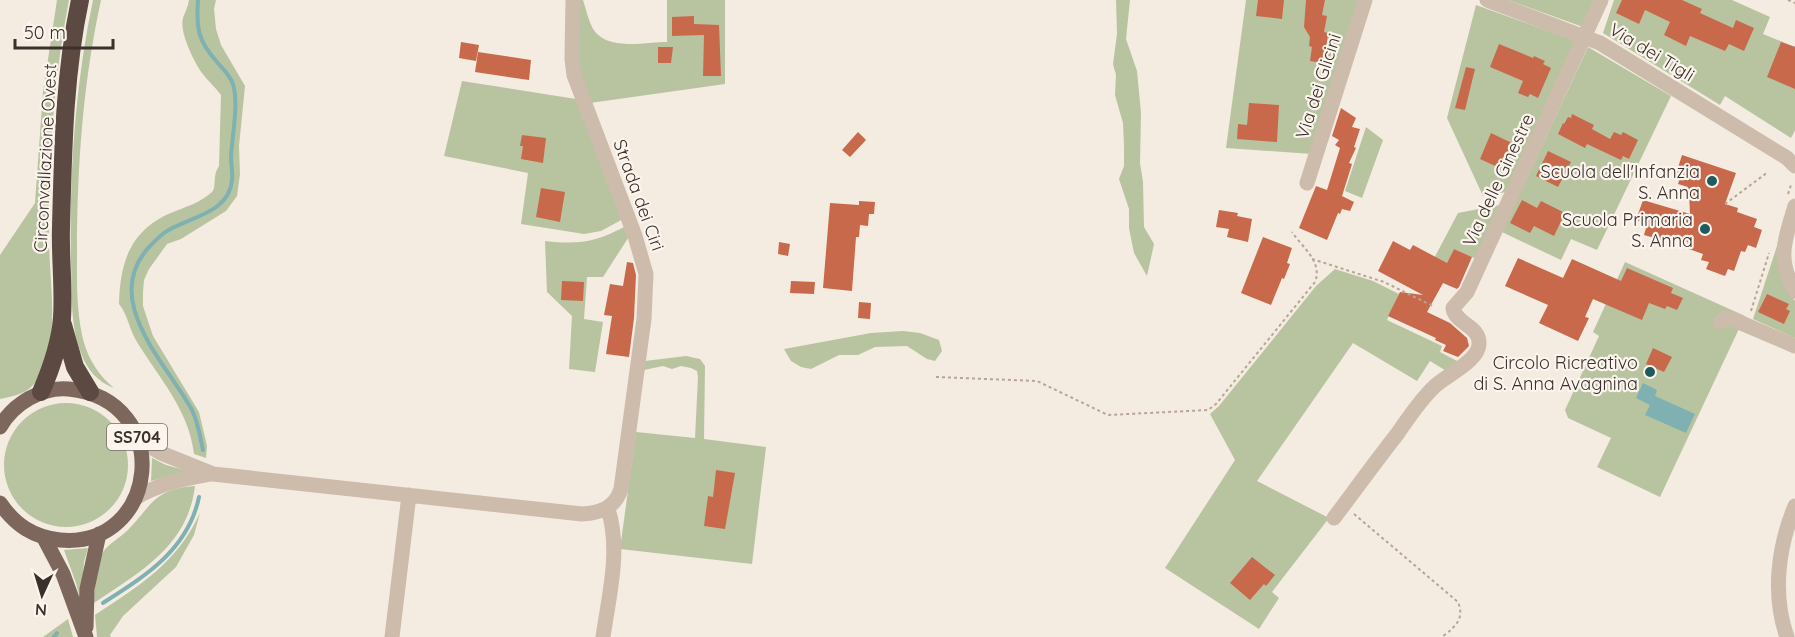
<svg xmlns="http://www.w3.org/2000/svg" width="1795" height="637" viewBox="0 0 1795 637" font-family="Quicksand,sans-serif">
  <rect width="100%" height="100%" fill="#f4ebe1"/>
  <path fill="#b8c4a0" d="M57,0H69C54,77 48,159 49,238C49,277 58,322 46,361C37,388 27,394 0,399V255L35,203L43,92Z
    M93,0H101C83,82 77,167 77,251C77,282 76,313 84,343C89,360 100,377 114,388C98,382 87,370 81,353C70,326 72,292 71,263C69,175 75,86 93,0Z
    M189,0H216L214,9L216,29L221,45L245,86L239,146L240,174L237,196L226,211L181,239L167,244L149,269L144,280L143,292V306L153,336L199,412L207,446L206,458L194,454C189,410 159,378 137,342C129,329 128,315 119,304C120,263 130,230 171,213C185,207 200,203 212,192C217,187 212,176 219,166L221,95C215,87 208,81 202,73C194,62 179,32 183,18C185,12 188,7 189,0Z
    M578,0H583C586,9 588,19 592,27C605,52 645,42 667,42V0H725V84L590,103L577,66Z
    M1116,0H1130L1126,39L1137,71L1141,113L1140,163L1143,182L1144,227L1154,244L1147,276L1134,253L1129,228V209L1119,179L1124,166V146L1123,123L1115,95L1116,75L1113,64L1117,34Z
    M1246,0H1360L1312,154L1226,148Z
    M1508,0H1595L1583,27Z
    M1614,0H1732L1770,17L1763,34L1795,47V130L1791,138L1725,96L1720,105L1603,33Z
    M1476,5L1576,41L1506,192L1483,196L1447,118Z
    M1588,47L1671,96L1597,250L1571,239L1561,260L1502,232Z
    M462,81L576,99L623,219L601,231L584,234L521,224L528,173L444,156Z
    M1366,127L1383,140L1362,198L1345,191Z
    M1500,205L1476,259L1454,249L1443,273L1430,266L1458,213Z
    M626,226L630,235L603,277H587L584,319L603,322L595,372L569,369L572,316L547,292L545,241C578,245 597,242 626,226Z
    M1779,240L1786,286L1795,301V338L1753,319Z
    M1625,262L1745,316L1660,497L1597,467L1611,438L1568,418L1565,410L1599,336L1593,332Z
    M1335,269L1373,281L1399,294L1387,320L1442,346L1440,352L1461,363L1448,372L1430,361L1417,381L1353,343L1257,481L1329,518L1272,592L1279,598L1259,629L1165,568L1235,460L1210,414L1219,406L1316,286Z
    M903,331L920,333L939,340L942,351L935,361L927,359L907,346L875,347L858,355H839L811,369L801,367L791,361L784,349L871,333Z
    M686,356L700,359L705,366L704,439L766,447L752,564L620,549L636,432L695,438L698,377L697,371L691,368L681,366L672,369L663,366L644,370L645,361Z
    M4 465a62 62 0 1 1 124 0a62 62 0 1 1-124 0Z
    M152,458L166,465L188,471L151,481Z
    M195,486C188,546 140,572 94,603C94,590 96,564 103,552C109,543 120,538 128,530C153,504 154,489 195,486Z
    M200,513L194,535L176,567L123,616L110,635L111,637H97L95,615C139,586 177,563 200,513Z
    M88,548L84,562L81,602L76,583L64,550Z
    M68,619L73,637H43Z"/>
  <path fill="#7fb0b2" d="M1643,383L1657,390L1655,396L1695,414L1686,433L1645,415L1650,405L1636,398Z"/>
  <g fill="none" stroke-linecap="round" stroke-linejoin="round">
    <path stroke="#7fb0b2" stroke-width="4" d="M198,0C196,28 198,41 217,62C223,69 230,75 233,84C239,104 232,136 231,157C231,164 233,172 232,180C229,215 186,217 164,233C160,236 157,239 154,242C96,296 165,361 192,410C198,422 200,437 203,450
      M103,603C145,576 188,550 199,497
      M54,637L57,633"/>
  </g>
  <path fill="#c8694b" d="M1258,0H1284L1282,19L1256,16Z
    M1306,0H1325L1322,15L1327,16L1324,32L1328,33L1326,48L1330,49L1328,64L1310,61L1312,47L1309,46L1310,37L1304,27Z
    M1622,0H1682L1702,9L1700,13L1733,28L1736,20L1754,28L1744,51L1729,44L1725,51L1690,36L1686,46L1664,35L1670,22L1645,10L1639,24L1616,13Z
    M694,16V24L719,25L721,76H703L704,35L672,36V17Z
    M461,42L479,45L476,61L459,58Z
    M1781,42L1795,47V89L1767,77Z
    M1499,44L1533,58L1534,56L1545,61L1543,64L1551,68L1538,98L1530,94L1528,97L1518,93L1523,81L1490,67Z
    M658,47H673L671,63H658Z
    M478,52L531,60L529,80L475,72Z
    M1466,67L1475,69L1465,110L1455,108Z
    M1249,103L1279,105L1277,142L1237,139L1238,124L1247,125Z
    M1341,108L1356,118L1352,127L1360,129L1354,147L1356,148L1349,163L1352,164L1342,196L1354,202L1350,211L1342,209L1340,214L1338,213L1327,240L1299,228L1316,186L1327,190L1340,148L1335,145L1339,140L1332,136Z
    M1572,114L1594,125L1592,129L1610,139L1614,132L1621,135L1623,132L1638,140L1629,159L1623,156L1621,160L1587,144L1585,148L1558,134L1563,123L1564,124L1568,117L1571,118Z
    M858,132L866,140L850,157L842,150Z
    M1491,133L1516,145L1504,170L1480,159Z
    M522,135L546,138L543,163L521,159L523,146H520Z
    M1548,151L1571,162L1558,187L1536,176Z
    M1682,155L1736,173L1725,204L1738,208L1737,212L1757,219L1754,227L1762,230L1756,248L1748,245L1745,252L1741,251L1734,271L1728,269L1725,276L1706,269L1709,262L1701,260L1703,254L1686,248L1688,242L1667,235L1665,241L1644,235L1646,228L1642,227L1643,222L1636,220L1643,200L1690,214L1689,192H1687L1688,187L1678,184L1680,178L1675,177Z
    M541,188L565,192L560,222L536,217Z
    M1522,200L1537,208L1541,201L1565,213L1554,236L1534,226L1530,233L1510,223Z
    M859,201L875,202L874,214H869L868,226L860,225L859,237H856L852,291L823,288L830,203L859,205Z
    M1219,210L1238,213L1237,216L1252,219L1248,242L1227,237L1229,229L1216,227Z
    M1263,237L1292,248L1287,263L1290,264L1284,279L1282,278L1271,305L1241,293Z
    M1393,241L1410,250L1413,245L1447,263L1454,249L1472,257L1459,287L1457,289L1443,283L1427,312L1450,323L1467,338L1469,346L1458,357L1443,351L1446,345L1435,340L1436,338L1388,316L1400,292L1423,295L1378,271Z
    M779,242L790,244L788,256L778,254Z
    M1518,258L1563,278L1572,259L1621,281L1627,268L1673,288L1671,293L1683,298L1677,310L1667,306L1665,309L1649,303L1642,320L1593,299L1585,317L1589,318L1578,341L1539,323L1548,305L1505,286Z
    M627,262L633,263L636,275L634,318L629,357L606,354L612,316L604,315L610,284L623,286Z
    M562,281L584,282L583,301L561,300Z
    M791,281L815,282L814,294L790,293Z
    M1767,294L1789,304L1786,309L1790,311L1784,324L1758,312Z
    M859,302L871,303L870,319L858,318Z
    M1653,348L1672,357L1664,372L1646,364Z
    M716,470L735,473L725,529L704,526L708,496L713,497Z
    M1252,557L1275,575L1266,586L1264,584L1250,600L1230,583Z"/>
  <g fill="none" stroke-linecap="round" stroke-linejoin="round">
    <path stroke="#b9a596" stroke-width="2" stroke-dasharray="3 3" stroke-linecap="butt" d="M1788,0L1795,3
      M1788,194L1791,185
      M1725,204L1768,172
      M1312,259L1384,282L1433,306
      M1751,311L1769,253
      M936,377L1037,381L1108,415L1208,410L1216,404L1315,282C1323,262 1302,247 1292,232
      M1354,514L1458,602C1465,619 1455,627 1442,637"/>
    <path stroke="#cdbbac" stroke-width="15" d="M1487,0L1600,43L1787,158L1795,166
      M1307,183L1365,0
      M1795,206C1785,239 1776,259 1795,291
      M1720,322L1725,318L1732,319L1795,346
      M139,440L161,453L213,474L582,514C600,513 615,508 621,489L644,319L646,274L635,236L574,75L572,59L573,0
      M135,498C161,483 182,479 210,474
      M1334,518C1355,490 1376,461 1398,433C1409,417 1420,400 1435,386C1447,375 1480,360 1479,343C1479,325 1455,324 1453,308L1467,292L1601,0
      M392,637L409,495
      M603,637C609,595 621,550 608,509
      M1787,637C1772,595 1778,547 1795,506"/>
    <path stroke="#7d675c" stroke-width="15" d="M0,427C13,404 42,386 69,389C176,400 159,549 60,540C33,537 15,525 0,503
      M44,538L63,574L86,637
      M86,627L87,589L99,534"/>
    <path stroke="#5c4a42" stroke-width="18" d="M63,325L75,367L90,392
      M41,392C51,369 60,343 62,318C64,288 60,257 61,227C63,151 64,75 80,0"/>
  </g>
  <g fill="#1f5a5e" stroke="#fbf5ee" stroke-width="2">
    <circle cx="1712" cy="181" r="6"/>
    <circle cx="1705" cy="229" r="6"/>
    <circle cx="1650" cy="372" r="6"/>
  </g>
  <g text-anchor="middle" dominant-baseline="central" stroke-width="4.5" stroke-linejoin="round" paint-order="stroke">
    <rect fill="#fbf5ee" stroke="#756b66" stroke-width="1.5" x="107" y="424" width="60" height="26" rx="4.5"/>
    <g font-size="16" font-weight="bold" fill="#3b302b">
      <text x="137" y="437">SS704</text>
    </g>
    <g font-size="18" fill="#3b302b" stroke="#fbf5ee">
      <text transform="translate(1652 52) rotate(31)">Via dei Tigli</text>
      <text transform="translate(1318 86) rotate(-72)">Via dei Glicini</text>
      <text transform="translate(45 158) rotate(-87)">Circonvallazione Ovest</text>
      <text transform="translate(1498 180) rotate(-65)">Via delle Ginestre</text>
      <text transform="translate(639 195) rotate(70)">Strada dei Ciri</text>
    </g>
    <g font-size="18" fill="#3b302b" stroke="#fbf5ee" text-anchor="end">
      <text x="1700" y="171">Scuola dell'Infanzia<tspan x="1700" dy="21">S. Anna</tspan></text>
      <text x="1693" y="219">Scuola Primaria<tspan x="1693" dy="21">S. Anna</tspan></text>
      <text x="1638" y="362">Circolo Ricreativo<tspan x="1638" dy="21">di S. Anna Avagnina</tspan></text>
    </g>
  </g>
  <g transform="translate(42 595) rotate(184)" stroke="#fbf5ee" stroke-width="4.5" paint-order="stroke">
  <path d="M0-4.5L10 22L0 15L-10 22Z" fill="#3b302b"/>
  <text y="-9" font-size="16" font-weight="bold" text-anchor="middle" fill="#3b302b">N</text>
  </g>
  <path d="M15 39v9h98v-9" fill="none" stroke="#3b302b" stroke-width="3"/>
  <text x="24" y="39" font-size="18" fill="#3b302b" stroke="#fbf5ee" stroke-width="4.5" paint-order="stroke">50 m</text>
</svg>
